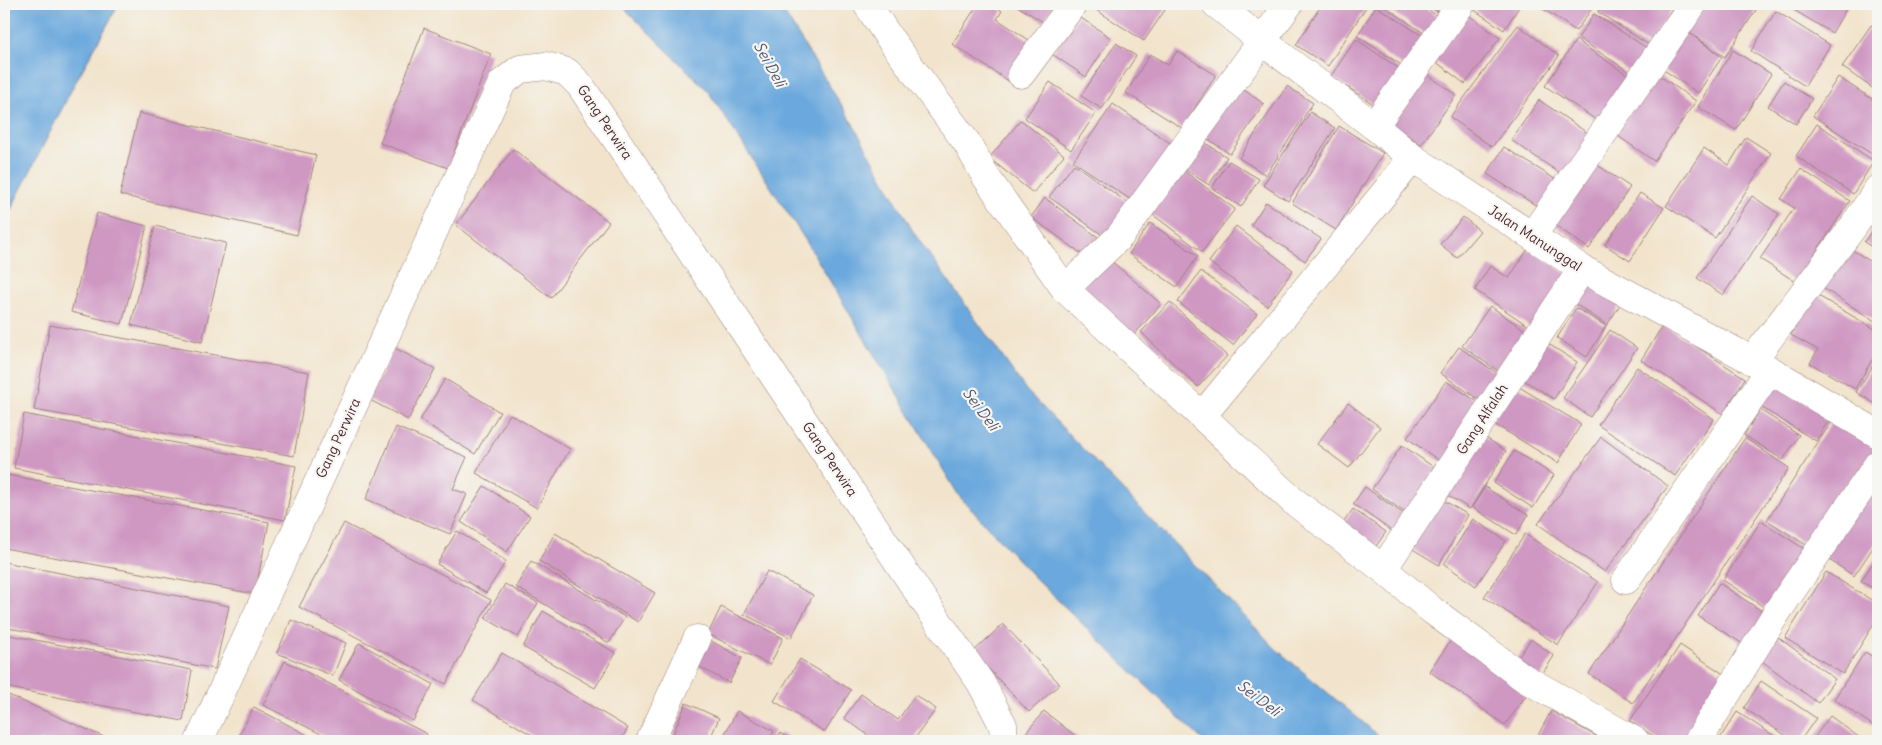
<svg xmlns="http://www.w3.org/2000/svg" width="1882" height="745" viewBox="0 0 1882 745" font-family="Delius,sans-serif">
  <rect width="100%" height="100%" fill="#f6f6f2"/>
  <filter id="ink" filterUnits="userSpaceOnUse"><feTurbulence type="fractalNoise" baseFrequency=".02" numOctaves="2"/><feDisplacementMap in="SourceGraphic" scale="10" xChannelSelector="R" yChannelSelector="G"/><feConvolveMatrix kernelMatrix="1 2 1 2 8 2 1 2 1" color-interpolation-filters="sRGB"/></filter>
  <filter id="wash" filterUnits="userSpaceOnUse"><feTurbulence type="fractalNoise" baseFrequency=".0096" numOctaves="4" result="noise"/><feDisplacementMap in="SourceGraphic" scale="20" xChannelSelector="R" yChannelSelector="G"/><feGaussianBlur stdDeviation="1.12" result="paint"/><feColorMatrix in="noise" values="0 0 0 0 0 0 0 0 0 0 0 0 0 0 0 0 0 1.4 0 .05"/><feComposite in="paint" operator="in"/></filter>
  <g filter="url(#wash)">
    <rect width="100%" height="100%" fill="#f2e4cc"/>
    <path fill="#6ba8dd" stroke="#5a6484" d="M4,4H119L74,85L4,223Z
      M620,4H779L853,124L914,233L1026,390L1276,649L1385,741H1204L1197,735L1035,578L959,496L806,241L708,91Z"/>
    <g id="blocks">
      <path fill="#cf98c3" d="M978,4H992L1002,11L997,19L1035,44L1010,82L952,44Z
        M1014,4H1055L1043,22Z
        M1087,4H1162L1167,7L1144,41Z
        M1322,4H1368L1328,66L1296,45Z
        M1381,4H1420L1443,20L1431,38Z
        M1426,4H1459L1449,19Z
        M1472,4H1521L1504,30L1470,7Z
        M1536,4H1595L1576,31Z
        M1603,4H1675L1649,45L1598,12Z
        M1703,4H1760L1725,57L1688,32L1722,57L1698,93L1661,68Z
        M1784,4H1849L1832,33Z
        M1376,6L1426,38L1406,68L1357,36Z
        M1776,11L1830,45L1805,86L1751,51Z
        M1466,13L1500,38L1465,84L1431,58Z
        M1594,14L1650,50L1634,75L1578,38Z
        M1078,16L1111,38L1086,77L1052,54Z
        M1518,25L1559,56L1492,147L1450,117Z
        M1871,25L1878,29V92L1842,67Z
        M424,28L491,54L448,168L380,143Z
        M1356,39L1404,72L1379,108L1331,76Z
        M1576,40L1632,78L1601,123L1545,86Z
        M1116,43L1136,56L1102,109L1081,96Z
        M1733,50L1771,74L1736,130L1698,107Z
        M1177,51L1216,75L1182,128L1126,93L1150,54L1168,65Z
        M1422,71L1456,95L1421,145L1387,120Z
        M1657,74L1696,101L1654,161L1615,134Z
        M1838,77L1878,103V158L1813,116Z
        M1784,81L1812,99L1796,124L1768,106Z
        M1050,82L1096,113L1071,150L1025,118Z
        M1237,85L1264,104L1230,154L1202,135Z
        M1287,86L1313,103L1266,175L1239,158Z
        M1539,100L1592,136L1564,176L1511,140Z
        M1113,104L1176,147L1137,204L1073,161Z
        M1310,112L1335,128L1288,201L1263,185Z
        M139,113L316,155L297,235L120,195Z
        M1021,120L1064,155L1033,193L989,158Z
        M1817,124L1874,161L1853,194L1796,156Z
        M1339,126L1383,153L1336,230L1292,203Z
        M1196,137L1227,157L1209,185L1178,165Z
        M1746,137L1771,153L1715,238L1666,206L1704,148L1729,165Z
        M1504,147L1558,181L1540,208L1487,174Z
        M513,149L609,222L551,298L456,225Z
        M1229,161L1259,179L1241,207L1212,188Z
        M1593,162L1630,187L1589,249L1552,223Z
        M1074,164L1132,206L1108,239L1049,197Z
        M1180,168L1235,209L1202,252L1148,211Z
        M1801,169L1850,201L1796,282L1760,259L1794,208L1781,199Z
        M1640,193L1664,208L1630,261L1605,245Z
        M1752,196L1779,214L1723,295L1697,278Z
        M1045,198L1102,240L1089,259L1031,217Z
        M1266,202L1321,239L1305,261L1251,225Z
        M97,213L147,226L122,324L71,312Z
        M1463,217L1480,231L1457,258L1440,244Z
        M1878,221V251L1864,242Z
        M1150,223L1198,256L1177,287L1129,254Z
        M155,226L226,243L202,342L131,325Z
        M1236,226L1293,270L1267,306L1209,262Z
        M1846,246L1878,266V323L1821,287Z
        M1528,249L1568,275L1533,329L1475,290L1490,266L1509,278Z
        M1108,258L1161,304L1133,336L1080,289Z
        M1201,271L1257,314L1233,345L1178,302Z
        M1584,278L1621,303L1607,325L1569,300Z
        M1815,294L1878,331V350L1855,389L1810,363L1818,350L1791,335Z
        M1170,302L1227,356L1198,387L1141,332Z
        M1490,306L1532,335L1504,375L1462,346Z
        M1576,308L1606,326L1587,357L1557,338Z
        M50,325L309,372L294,456L34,410Z
        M1663,325L1745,378L1723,414L1641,360Z
        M1610,330L1637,348L1590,417L1563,398Z
        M1542,340L1577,362L1554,399L1519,377Z
        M1459,347L1503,377L1485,404L1440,373Z
        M395,348L435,369L408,420L368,399Z
        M1876,361L1878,362V396L1874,403L1856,392Z
        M1637,367L1714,419L1675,476L1598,425Z
        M445,379L500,412L475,454L420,420Z
        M1446,381L1487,408L1447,466L1407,438Z
        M1773,383L1830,418L1816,441L1759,406Z
        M1514,384L1581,424L1558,463L1491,422Z
        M1348,403L1380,427L1349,468L1317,444Z
        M1760,410L1799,435L1783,460L1744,435Z
        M24,414L296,466L285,520L14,468Z
        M510,414L570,449L537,508L476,473Z
        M1834,418L1878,448V453L1814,550L1767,520Z
        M396,427L467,457L453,489L467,494L450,534L366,499Z
        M1477,432L1506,451L1470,509L1439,490Z
        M1601,437L1668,486L1605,572L1538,524Z
        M1745,438L1789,468L1633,703L1589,674Z
        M1402,445L1442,473L1411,517L1372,489Z
        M1514,451L1554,475L1533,508L1494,483Z
        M1878,474V540L1854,576L1823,556Z
        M7,475L269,522L255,594L4,548V494Z
        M484,486L530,516L507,552L461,522Z
        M1365,487L1411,519L1399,536L1353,504Z
        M1485,487L1528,515L1516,535L1472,507Z
        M1440,498L1468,515L1439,565L1411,548Z
        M1353,509L1386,532L1372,552L1339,529Z
        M1473,519L1506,541L1476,586L1444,564Z
        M1761,521L1809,552L1770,611L1723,580Z
        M344,523L491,600L446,684L299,607Z
        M457,531L506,561L486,593L437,564Z
        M555,533L655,593L638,622L539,561Z
        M1525,534L1598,582L1558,645L1484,597Z
        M1878,555V592L1861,581Z
        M531,561L625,617L609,643L516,587Z
        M4,562L229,606L215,669L4,627Z
        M767,571L813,595L791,638L744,614Z
        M1826,572L1878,604V617L1843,674L1785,638Z
        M1719,583L1768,615L1748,647L1698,616Z
        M505,584L538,603L518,637L485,618Z
        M721,607L783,638L770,665L708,634Z
        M543,611L616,653L595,688L523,647Z
        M291,620L346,643L333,676L277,653Z
        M1003,624L1060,684L1029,712L973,652Z
        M4,634L192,670L183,721L4,687Z
        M1775,635L1835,679L1818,703L1758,658Z
        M1878,635V645L1873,642Z
        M702,636L742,658L729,683L689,661Z
        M1452,639L1528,693L1505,725L1429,671Z
        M1531,639L1554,656L1537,682L1513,665Z
        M359,643L433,684L413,721L339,680Z
        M1680,645L1731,679L1689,741H1661L1630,721Z
        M1865,652L1878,660V729L1834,699Z
        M502,653L628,728L620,741H542L473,700Z
        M800,659L851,690L825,732L774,701Z
        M285,661L427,734L423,741H335L263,705Z
        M1761,681L1816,718L1800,741H1794L1744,708Z
        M4,693L113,741H4Z
        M861,694L898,720L915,695L936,709L913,741H870L872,738L844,718Z
        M686,703L719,718L709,741H670Z
        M254,707L319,741H236Z
        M737,711L774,731L769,741H721Z
        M1044,711L1079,739L1078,741H1019Z
        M1551,711L1596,736L1593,741H1540L1536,739Z
        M1737,712L1782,741H1718Z
        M1830,716L1860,738L1858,741H1812Z
        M780,733L794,741H775Z"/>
    </g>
  </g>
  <g filter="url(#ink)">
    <use href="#blocks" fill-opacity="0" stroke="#9e827c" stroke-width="1"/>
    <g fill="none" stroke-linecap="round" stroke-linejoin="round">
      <g stroke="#9e827c" stroke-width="29">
        <path id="minor" d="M867,4L888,36L967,143L986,177L1065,289L1292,500L1383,569L1433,611L1524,678L1635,741
          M1216,4L1262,41L1374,126L1413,158L1582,269L1770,370L1878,434
          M1021,74L1073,4
          M1374,126L1461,4
          M1532,236L1693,4
          M1065,289L1120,236L1289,4
          M1752,361L1853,227L1878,189
          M1202,416L1413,158
          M1383,569L1582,269
          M1626,580L1770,370
          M199,741L502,83L520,69L546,66L567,72L580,85L922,598L981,683L1003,725L1004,741
          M650,741L697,639
          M1698,741L1777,612L1878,464"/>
      </g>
      <use href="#minor" stroke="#fff" stroke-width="28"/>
    </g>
  </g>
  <g text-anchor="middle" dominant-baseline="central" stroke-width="4.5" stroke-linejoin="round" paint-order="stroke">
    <g font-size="14" fill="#4a1f2b" stroke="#f6f6f2">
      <text transform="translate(605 122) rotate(56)">Gang Perwira</text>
      <text transform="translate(1535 238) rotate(33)">Jalan Manunggal</text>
      <text transform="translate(1482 419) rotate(-57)">Gang Alfalah</text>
      <text transform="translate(338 438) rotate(-65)">Gang Perwira</text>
      <text transform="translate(830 459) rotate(56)">Gang Perwira</text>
    </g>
    <g font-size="15" font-style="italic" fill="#575672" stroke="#f6f6f2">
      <text transform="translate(770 64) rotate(61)">Sei Deli</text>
      <text transform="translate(981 409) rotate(53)">Sei Deli</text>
      <text transform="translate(1259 698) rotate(37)">Sei Deli</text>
    </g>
  </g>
  <rect width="1882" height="745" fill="none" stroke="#f6f6f2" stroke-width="20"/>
</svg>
